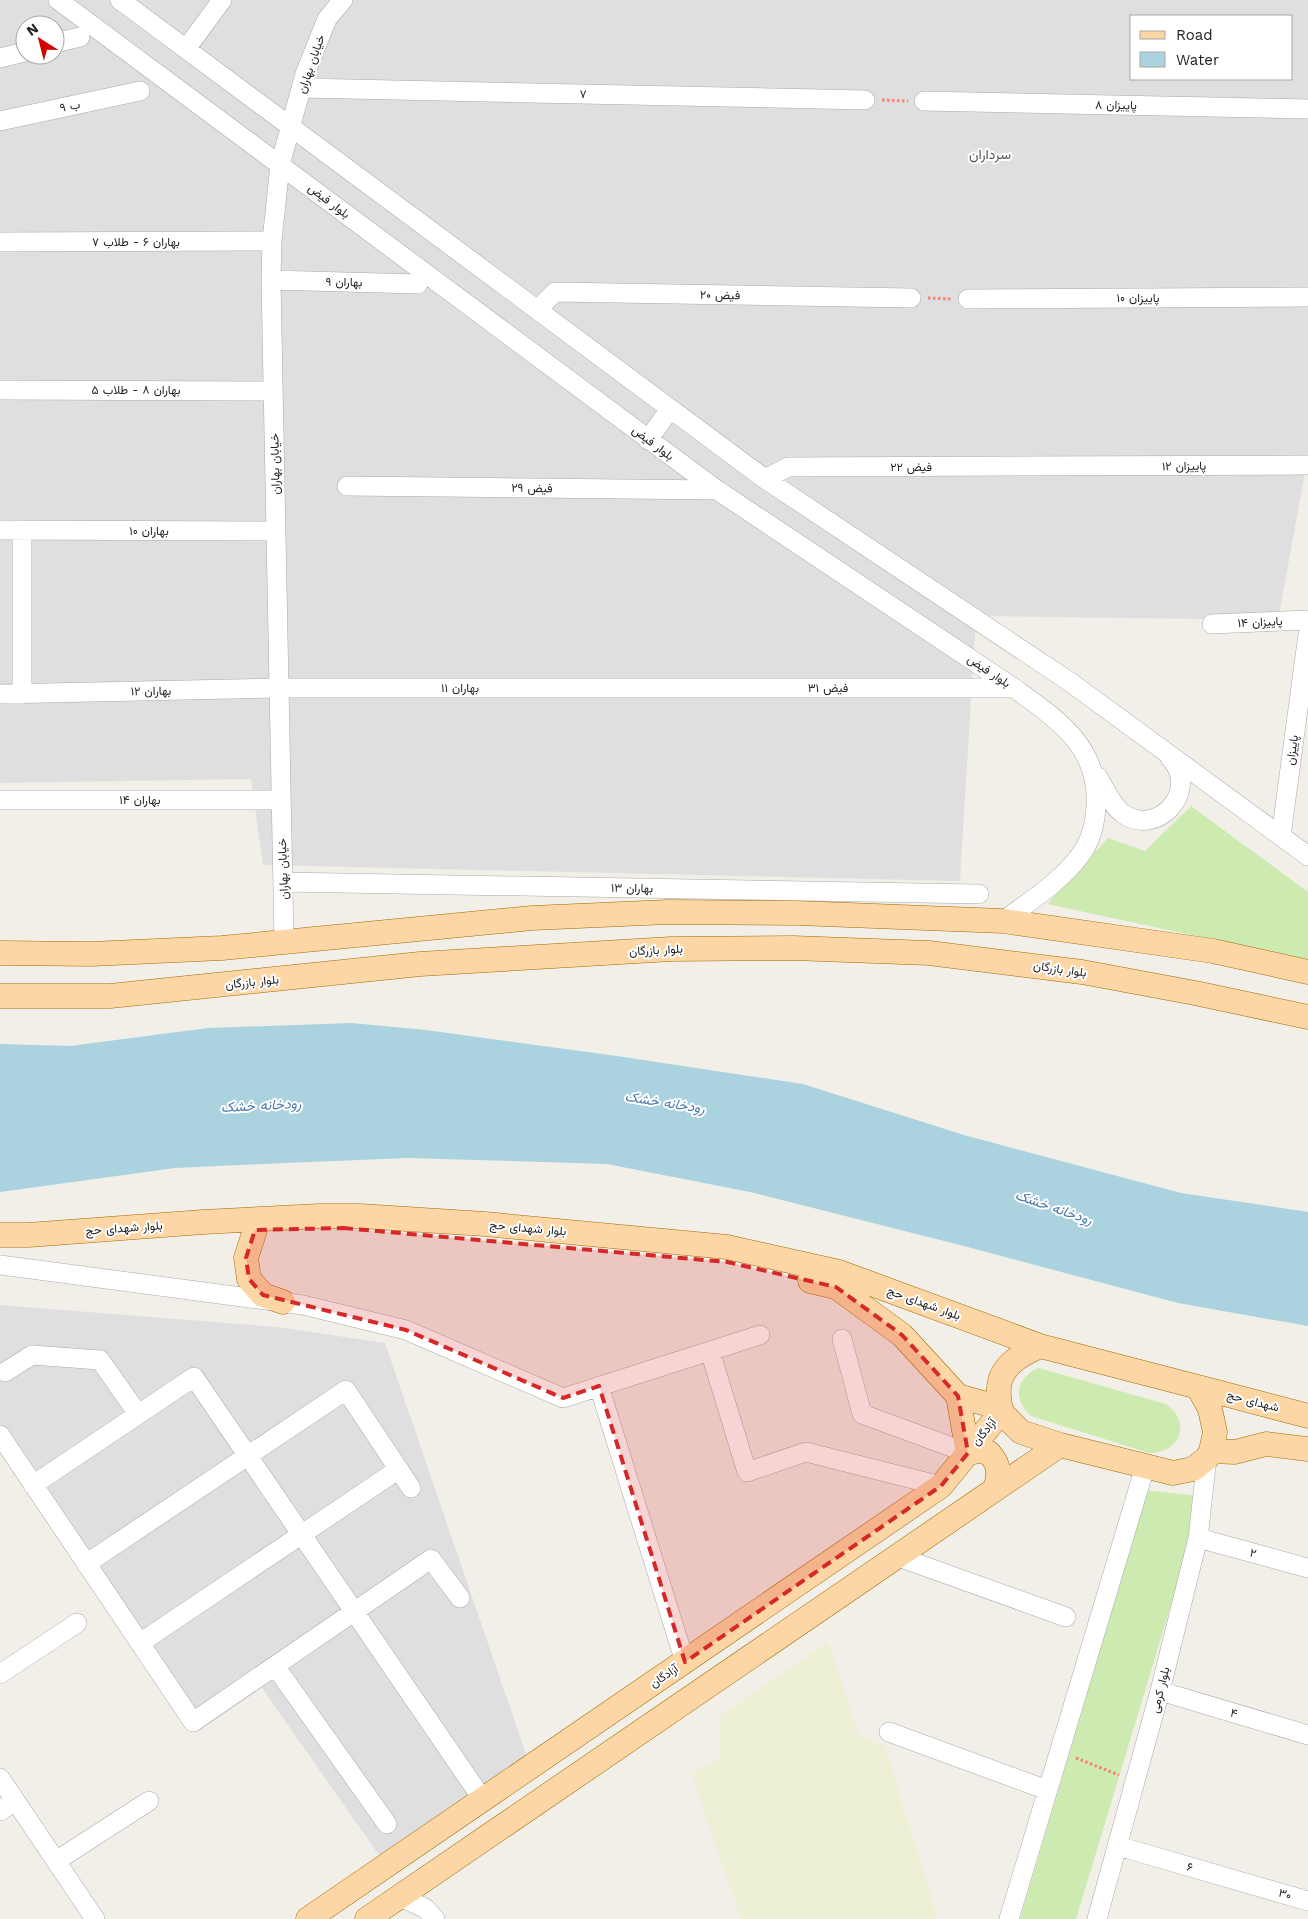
<svg xmlns="http://www.w3.org/2000/svg" width="1308" height="1919" viewBox="0 0 1308 1919" font-family="'Work Sans',Vazirmatn,sans-serif">
  <rect width="100%" height="100%" fill="#f2efe9"/>
  <path fill="#e0dfdf" fill-rule="evenodd" d="M0,0H1308V456L1278,620L976,616L960,881L263,865L251,779L0,783ZM1132,16H1292V79H1132ZM25,25H55V55H25Z
    M0,1305L277,1327L385,1343L527,1757L381,1858L262,1688L196,1733L0,1451Z"/>
  <path fill="#eef0d5" d="M828,1641L858,1734L885,1747L938,1919H741L692,1774L719,1758V1717Z"/>
  <path fill="#cdebb0" d="M1191,806L1308,892V960L1047,904L1108,838L1145,851Z
    M1039,1368L1166,1404C1192,1422 1180,1454 1149,1453L1031,1416C1012,1399 1016,1377 1039,1368Z
    M1145,1490L1199,1496L1194,1529L1076,1919H1020L1142,1509Z"/>
  <path fill="#aad3df" d="M351,1023L426,1030L617,1056L803,1084L964,1135L1181,1193L1308,1212V1326L1178,1303L960,1245L750,1192L607,1164L408,1158L286,1163L175,1168L0,1192V1044L70,1046L208,1028Z"/>
  <g fill="none" stroke-linecap="round" stroke-linejoin="round">
    <g stroke="#a9a9a9" stroke-width="20">
      <path id="minor" d="M58,0L717,490L1014,688C1058,720 1100,747 1096,807C1095,823 1091,841 1081,854C1061,882 1030,901 1003,921
        M120,0L765,479L1070,682L1308,856
        M55,43L80,37
        M186,49L222,0
        M0,58L25,52
        M302,88L865,100
        M924,101L1308,109
        M0,121L140,91
        M0,242L272,241
        M271,280L418,284
        M968,299L1308,297
        M537,310L555,292L911,298
        M0,390L273,391
        M648,440L670,409
        M765,479L788,467L1308,465
        M347,486L717,490
        M0,530L276,531
        M22,531V694
        M1212,624L1308,620
        M0,694L279,688H1014
        M1098,777C1105,789 1111,804 1122,813C1157,839 1201,790 1170,758
        M0,800H281
        M1281,836L1308,634
        M284,882L979,894
        M284,941L271,280L272,241L280,165L305,74L327,19L343,0
        M0,1265L303,1305L406,1330L563,1398L760,1335
        M842,1339L862,1414L968,1453
        M710,1351L747,1472L806,1452L941,1486
        M5,1372L32,1355L100,1360L138,1414
        M599,1386L685,1662
        M0,1435L193,1722L431,1559L460,1598
        M33,1485L194,1377L483,1800
        M1198,1538L1308,1568
        M896,1556L1066,1617
        M86,1564L346,1390L411,1488
        M140,1643L399,1469
        M275,1666L387,1824
        M0,1674L77,1623
        M1160,1691L1308,1735
        M889,1732L1047,1790
        M0,1778L95,1919
        M0,1811L15,1801
        M1118,1846L1308,1901
        M56,1861L149,1801
        M400,1897L425,1908L435,1919
        M1009,1919L1145,1467
        M1097,1919L1160,1691L1198,1538L1207,1458"/>
    </g>
    <g stroke="#a06b00" stroke-width="25">
      <path id="major" d="M0,953L91,954L222,948L532,918L668,912L797,913L1003,921L1213,951L1308,972
        M0,996H110L420,964L671,949L793,948L929,953L1082,972L1195,993L1308,1017
        M255,1230L246,1258L249,1279L263,1295L283,1302
        M0,1235H28L203,1222L319,1216H360L485,1224L727,1247L839,1272L1040,1346L1198,1387L1210,1409L1215,1432L1211,1451L1207,1458L1193,1469L1173,1473L1060,1445L1021,1432L1001,1412C1000,1404 998,1395 999,1387C1001,1365 1022,1354 1040,1346
        M810,1281L836,1287L902,1335L958,1396
        M1198,1387L1308,1416
        M958,1396L968,1453L980,1451L989,1453C1000,1465 999,1472 996,1488
        M958,1396L1001,1408
        M1211,1451L1235,1452L1266,1444L1308,1449
        M308,1919L941,1486L1001,1412
        M367,1919L1060,1445"/>
    </g>
    <path stroke="#fa8072" stroke-width="3" stroke-dasharray="2.5 2.5" stroke-linecap="butt" d="M882,100L908,101
      M928,298L952,299
      M1076,1758L1119,1775"/>
    <use href="#minor" stroke="#fff" stroke-width="19"/>
    <use href="#major" stroke="#fcd6a4" stroke-width="24"/>
  </g>
  <path fill="#d62828" fill-opacity="0.2" stroke="#d62828" stroke-width="4" stroke-dasharray="10 6" stroke-linejoin="round" d="M343,1228L727,1262L836,1287L902,1335L958,1396L968,1453L941,1486L685,1662L599,1386L563,1398L406,1330L263,1295L249,1279L246,1258L255,1230Z"/>
  <g text-anchor="middle" dominant-baseline="central" stroke-width="4" stroke-linejoin="round" paint-order="stroke">
    <g font-size="12" fill="#222" stroke="#fff">
      <text transform="translate(311 64) rotate(-71)">خیابان بهاران</text>
      <text transform="translate(583 94) rotate(1)">۷</text>
      <text transform="translate(1116 105) rotate(1)">پاییزان ۸</text>
      <text transform="translate(70 106) rotate(-12)">۹ ب</text>
      <text transform="translate(329 201) rotate(37)">بلوار فیض</text>
      <text x="136" y="242">بهاران ۶ - طلاب ۷</text>
      <text transform="translate(344 282) rotate(1)">بهاران ۹</text>
      <text transform="translate(720 295) rotate(1)">فیض ۲۰</text>
      <text x="1138" y="298">پاییزان ۱۰</text>
      <text x="136" y="390">بهاران ۸ - طلاب ۵</text>
      <text transform="translate(653 443) rotate(37)">بلوار فیض</text>
      <text transform="translate(275 464) rotate(-91)">خیابان بهاران</text>
      <text transform="translate(1184 466) rotate(-1)">پاییزان ۱۲</text>
      <text x="911" y="467">فیض ۲۲</text>
      <text transform="translate(532 488) rotate(1)">فیض ۲۹</text>
      <text x="149" y="531">بهاران ۱۰</text>
      <text transform="translate(1260 622) rotate(-3)">پاییزان ۱۴</text>
      <text transform="translate(989 671) rotate(34)">بلوار فیض</text>
      <text x="460" y="688">بهاران ۱۱</text>
      <text x="828" y="688">فیض ۳۱</text>
      <text transform="translate(151 691) rotate(-1)">بهاران ۱۲</text>
      <text transform="translate(1292 750) rotate(-82)">پاییزان</text>
      <text x="140" y="800">بهاران ۱۴</text>
      <text transform="translate(283 869) rotate(-92)">خیابان بهاران</text>
      <text transform="translate(632 888) rotate(1)">بهاران ۱۳</text>
      <text transform="translate(656 950) rotate(-3)">بلوار بازرگان</text>
      <text transform="translate(1060 969) rotate(8)">بلوار بازرگان</text>
      <text transform="translate(252 982) rotate(-6)">بلوار بازرگان</text>
      <text transform="translate(124 1228) rotate(-4)">بلوار شهدای حج</text>
      <text transform="translate(528 1228) rotate(5)">بلوار شهدای حج</text>
      <text transform="translate(924 1303) rotate(20)">بلوار شهدای حج</text>
      <text transform="translate(1253 1401) rotate(15)">شهدای حج</text>
      <text transform="translate(984 1432) rotate(-51)">آزادگان</text>
      <text transform="translate(1253 1553) rotate(15)">۲</text>
      <text transform="translate(664 1676) rotate(-34)">آزادگان</text>
      <text transform="translate(1160 1690) rotate(-76)">بلوار کرمی</text>
      <text transform="translate(1234 1713) rotate(16)">۴</text>
      <text transform="translate(1190 1867) rotate(16)">۶</text>
      <text transform="translate(1285 1894) rotate(16)">۳۰</text>
    </g>
    <g font-size="14" fill="#555" stroke="#fff">
      <text x="990" y="154">سرداران</text>
    </g>
    <g font-size="14" font-style="italic" fill="#4a7aab" stroke="#fff">
      <text transform="translate(665 1102) rotate(9)">رودخانه خشک</text>
      <text transform="translate(261 1105) rotate(-3)">رودخانه خشک</text>
      <text transform="translate(1054 1207) rotate(19)">رودخانه خشک</text>
    </g>
  </g>
  <rect x="1130" y="15" width="162" height="65" fill="#ffffff" stroke="#a7a7a7"/>
  <rect x="1140" y="31" width="25" height="8" fill="#fcd6a4" stroke="#a7a7a7"/>
  <text x="1176" y="40" font-size="15" fill="#222222">Road</text>
  <rect x="1140" y="52" width="25" height="15" fill="#aad3df" stroke="#a7a7a7"/>
  <text x="1176" y="65" font-size="15" fill="#222222">Water</text>
  <g transform="translate(40 40) rotate(324)"><circle r="24" fill="#ffffff" stroke="#a7a7a7"/>
  <path d="M0-4L9 19L0 12L-9 19Z" fill="#d40000"/>
  <text y="-8" font-size="14" font-weight="bold" text-anchor="middle" fill="#222222">N</text>
  </g>
</svg>
